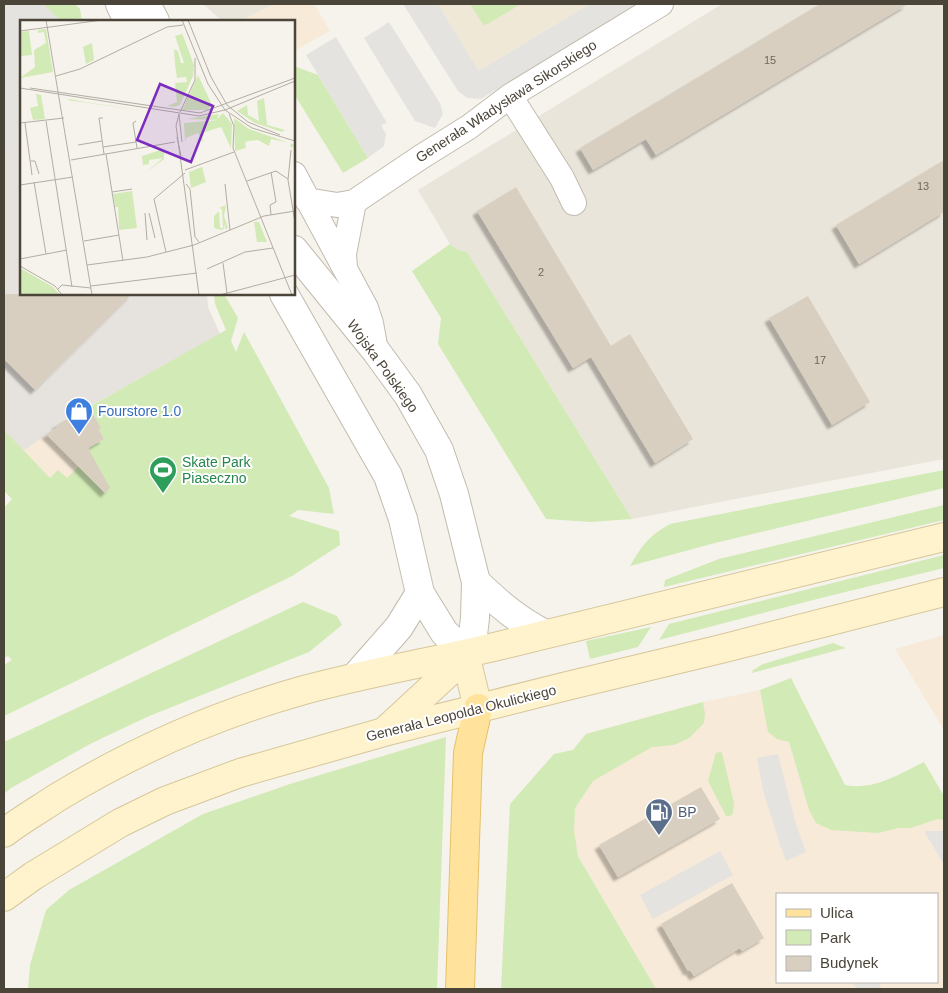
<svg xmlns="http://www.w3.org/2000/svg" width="948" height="993" viewBox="0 0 948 993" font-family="Helvetica,sans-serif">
  <defs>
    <filter id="shadow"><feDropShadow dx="-4.5" dy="4.5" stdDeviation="1" flood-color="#0004"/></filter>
  </defs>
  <rect width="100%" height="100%" fill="#f6f3ec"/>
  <path fill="#eae5da" d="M203,4H274L241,21H222Z
    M722,4H942L944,8V459L632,519L467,252L458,250L450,244L418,190Z"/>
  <path fill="#f7ead8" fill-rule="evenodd" d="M274,4H314L330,31L294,51V21H241Z
    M89,407L101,428L104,439L88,448L89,450L79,466L67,479L50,478L23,451L57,428L56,425Z
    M944,635V730L895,649Z
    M760,690L768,731L784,741L789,742L809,810L878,833L899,828H911L938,819L944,820V989H656L533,778L554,754L573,750L586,734L703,702ZM777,894H937V982H777Z"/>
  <path fill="#e6e2dd" d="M4,4H55L71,21H21V294H207L208,307L220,334L56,425L58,427L23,451L4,430Z"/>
  <path fill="#efe8d6" d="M438,4H589L479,71Z"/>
  <path fill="#d2eab5" d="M43,4H75L80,9L82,21H61Z
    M470,4H521L484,26Z
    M294,66L318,75L368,158L343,173L294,94Z
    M450,244L458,250L467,252L632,519L591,522L546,519L438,344L441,318L412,271Z
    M214,294H224L238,318L231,341L236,352L244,332L329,488L334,514L298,510L289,516L339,531L340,545L292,576L4,716V665L12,660L8,656L4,658V508L12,499L4,491V430L50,478L58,470L67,478L79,466L89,451L88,448L104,439L99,430L101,428L89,407L226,330L215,304Z
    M944,470V488L715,543L630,566C642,545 649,536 670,524Z
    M944,505V520L664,587L665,580L719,559Z
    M944,555V568L829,596L659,640L669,624Z
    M303,602L337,616L342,625L309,652L147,717L92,743L11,788L4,794V742Z
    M651,627L638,647L590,659L586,641Z
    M833,643L846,648L752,673L753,670L763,664Z
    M791,678L845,785C873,791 899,774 924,762L944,796V820L938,819L911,828H899L878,833L831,830L816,823L809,810L789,742L777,739L768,732L760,690Z
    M703,702L705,714L704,723L689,738L674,745L652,747L593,781L575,808L574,831L578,856L656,989H501L510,804L554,754L573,750L586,734Z
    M446,737L437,989H28L30,965L46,910L69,890L203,814L290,784Z
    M720,752L722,753L734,803L733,813L730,816H726L708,781L716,753Z"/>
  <path fill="#e5e3e0" d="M4,4H43L61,21H21V132L4,150Z
    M403,4H438L479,71L589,4H637L481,99L467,98L458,91Z
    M389,22L440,103L443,114L435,128L415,121L364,38Z
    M336,37L387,123L381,125L386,134L384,146L368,158L306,55Z
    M778,754L795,821L806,852L786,861L779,842L763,790L757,758Z
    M924,831H944V865Z
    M720,851L733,875L653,919L640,895Z
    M852,982H878L882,989H857Z"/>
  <path fill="#d8cfc1" filter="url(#shadow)" d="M820,4H908L656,155L646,139L593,170L580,148Z
    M944,160V212L859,264L836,225Z
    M516,187L611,346L630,334L693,439L655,463L591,357L573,368L477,211Z
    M4,294H132L35,390L4,359Z
    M808,296L870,402L832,425L769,318Z
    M89,407L101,428L99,430L104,439L88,448L110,488L105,493L46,434L58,427L56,425Z
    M701,787L720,819L618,877L599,845Z
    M732,883L764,938L742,951L740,948L694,976L690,970L688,971L661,924Z"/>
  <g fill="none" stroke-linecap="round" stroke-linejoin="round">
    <g stroke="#c2bbae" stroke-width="26">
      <path id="minor" d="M510,96L562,178L574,203
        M294,174L366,308L371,323L376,351
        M307,200L337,205L354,202L421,157L469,127L510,96L661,4
        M345,268L344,254L354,202"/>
    </g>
    <g stroke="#c2bbae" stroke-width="30">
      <path id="tertiary" d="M120,4L128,21
        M146,4L155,21
        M284,294L388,476L403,519L420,593L444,632L465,654L473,635L475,618L476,582L454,494L439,450L408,395L376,351L294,250
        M476,582C498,603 517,620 545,634
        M355,677L399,627L420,593"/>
    </g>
    <g stroke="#d6c79b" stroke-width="30">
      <path id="secondary" d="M465,654L478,708
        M385,731L450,671L465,654
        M4,833C21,820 40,809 58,797C134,751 218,714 304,690C367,673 431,662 494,647C644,610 794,573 944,537
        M4,897L33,876L120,823L165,801L240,773L384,732L567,686L721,649L944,592"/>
    </g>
    <g stroke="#e6c16a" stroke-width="30">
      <path id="primary" d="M460,989L468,753L478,708"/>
    </g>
    <use href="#minor" stroke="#fff" stroke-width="24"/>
    <use href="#tertiary" stroke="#fff" stroke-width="28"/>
    <use href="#secondary" stroke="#fff3cd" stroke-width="28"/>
    <use href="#primary" stroke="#ffe39c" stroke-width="28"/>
  </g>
  <defs>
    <g id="shop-pin" transform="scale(1.4375)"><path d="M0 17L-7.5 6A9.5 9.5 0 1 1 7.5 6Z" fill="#3f7fe0" stroke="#fff"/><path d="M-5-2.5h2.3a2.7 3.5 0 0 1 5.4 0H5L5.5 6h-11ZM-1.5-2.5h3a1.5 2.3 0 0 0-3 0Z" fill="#fff"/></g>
    <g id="stadium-pin" transform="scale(1.4375)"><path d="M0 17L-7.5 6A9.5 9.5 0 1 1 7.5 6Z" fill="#2e9e5b" stroke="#fff"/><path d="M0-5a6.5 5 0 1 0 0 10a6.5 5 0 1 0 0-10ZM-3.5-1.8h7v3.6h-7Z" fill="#fff"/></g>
    <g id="fuel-pin" transform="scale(1.4375)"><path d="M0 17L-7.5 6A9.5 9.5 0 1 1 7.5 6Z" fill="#5c6f8a" stroke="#fff"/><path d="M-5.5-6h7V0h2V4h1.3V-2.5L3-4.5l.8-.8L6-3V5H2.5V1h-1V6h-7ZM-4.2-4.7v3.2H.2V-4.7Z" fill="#fff"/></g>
  </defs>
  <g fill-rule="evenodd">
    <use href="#shop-pin" x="79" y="411"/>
    <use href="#stadium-pin" x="163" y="470"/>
    <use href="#fuel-pin" x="659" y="812"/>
  </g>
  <g text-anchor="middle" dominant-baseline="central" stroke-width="4" stroke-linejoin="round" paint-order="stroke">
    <g font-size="11" fill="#6e675b">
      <text x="770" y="60">15</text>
      <text x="923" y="186">13</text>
      <text x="541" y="272">2</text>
      <text x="820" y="360">17</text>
    </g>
    <g font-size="14" fill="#4b4439" stroke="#fff">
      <text transform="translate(506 101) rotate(-33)">Generała Władysława Sikorskiego</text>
      <text transform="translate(383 366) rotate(54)">Wojska Polskiego</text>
      <text transform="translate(461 713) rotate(-14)">Generała Leopolda Okulickiego</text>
    </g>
    <g font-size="14" fill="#366cbe" stroke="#fff" text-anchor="start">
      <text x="98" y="411">Fourstore 1.0</text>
    </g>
    <g font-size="14" fill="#27864d" stroke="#fff" text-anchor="start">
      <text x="182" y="462">Skate Park<tspan x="182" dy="16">Piaseczno</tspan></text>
    </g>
    <g font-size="14" fill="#4e5e75" stroke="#fff" text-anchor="start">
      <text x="678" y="812">BP</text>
    </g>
  </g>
  <g transform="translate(20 20)">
    <rect width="275" height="275" fill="#f6f3ec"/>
    <path d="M159,5L174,45L173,56L160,85L154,87L147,86L157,82L155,63L167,62L166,57L157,58L155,44L154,29L158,31L161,43H164L155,16L162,14ZM26,9L33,52L0,58L15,47L14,30L26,23L24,12L18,13V10ZM9,11L12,35L0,36V12ZM72,23L74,40L66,44L63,27ZM178,55L192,85L187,90H162ZM16,74L21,75L25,99L13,100L10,88L18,86ZM244,78L247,105L265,110L262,112L235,103L217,91L227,85L228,95L239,101L237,81ZM50,79L65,82L147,94L47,80ZM203,93L212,104L211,128L201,107L182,113L183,123L178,113L166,118L165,122L164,103L198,100L166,99L199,94L197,99ZM214,98L229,109L275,125L271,128L270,123L251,119L249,126L238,120L229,121L225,122L226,128L215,131ZM144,129V139L125,153L143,138L129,140V144L123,145L122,136ZM182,147L186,162L171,168L169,152ZM112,171L117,208L99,210L98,187H95L93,174ZM206,185L204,196L208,208L205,209L204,203V209L201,210L194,208V196L199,191L200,208H203L202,189L199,188ZM234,202H239L247,222H237ZM0,248L33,267L40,275H0Z" fill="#d2eab5"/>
    <path fill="none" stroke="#b2ada4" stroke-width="1" d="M26,0L72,275M162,0L188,64L205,90L232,108L275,121M168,0L191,57L207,85L228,102L260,115M0,11L82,0M36,56L60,49L147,7L163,5M0,68L179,96L205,90L275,61M10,68L180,93L275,58M160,92L175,60V38M159,94L156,106L179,275M159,94L162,122M209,94L214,106L213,128L272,275M83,98H79L84,134M26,101L52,267M116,101L113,103L117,128M0,103L44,98M5,103L12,155M157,117L161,136M58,125L82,121M83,127L116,122M271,130L268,160L275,202M86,134L103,241M51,140L155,122M11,141H15L19,154M165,150L214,132M227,161L256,151L268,159M14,162L26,234M166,164L170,169L175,217L179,222M205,164L210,210M0,165L53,157M92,172L112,169M125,193L127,220M129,193L135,218M251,195L250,185L256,182L251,152M64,221L99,215M146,232L134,179L165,153M0,239L47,230M203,243L207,273M67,245L127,237L174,225L244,196L275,191M0,246L35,266L42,275M187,249L225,232L253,228M71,266L177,253M38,269L42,265L71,268M200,275L275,255"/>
    <path fill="#7b2cbf" fill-opacity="0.15" stroke="#7b2cbf" stroke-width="2.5" d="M140,64L193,86L171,142L117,120Z"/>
    <rect width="275" height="275" fill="none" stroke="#4b4439" stroke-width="2.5"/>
  </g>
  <rect width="948" height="993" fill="none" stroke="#4b4439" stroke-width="10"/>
  <rect x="776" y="893" width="162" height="90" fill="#ffffff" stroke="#b7b4b0"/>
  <rect x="786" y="909" width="25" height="8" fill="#ffe39c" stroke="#b7b4b0"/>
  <text x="820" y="918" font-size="15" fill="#4b4439">Ulica</text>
  <rect x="786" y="930" width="25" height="15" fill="#d2eab5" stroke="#b7b4b0"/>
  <text x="820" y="943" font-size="15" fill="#4b4439">Park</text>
  <rect x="786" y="956" width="25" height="15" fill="#d8cfc1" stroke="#b7b4b0"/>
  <text x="820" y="968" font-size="15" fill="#4b4439">Budynek</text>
</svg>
